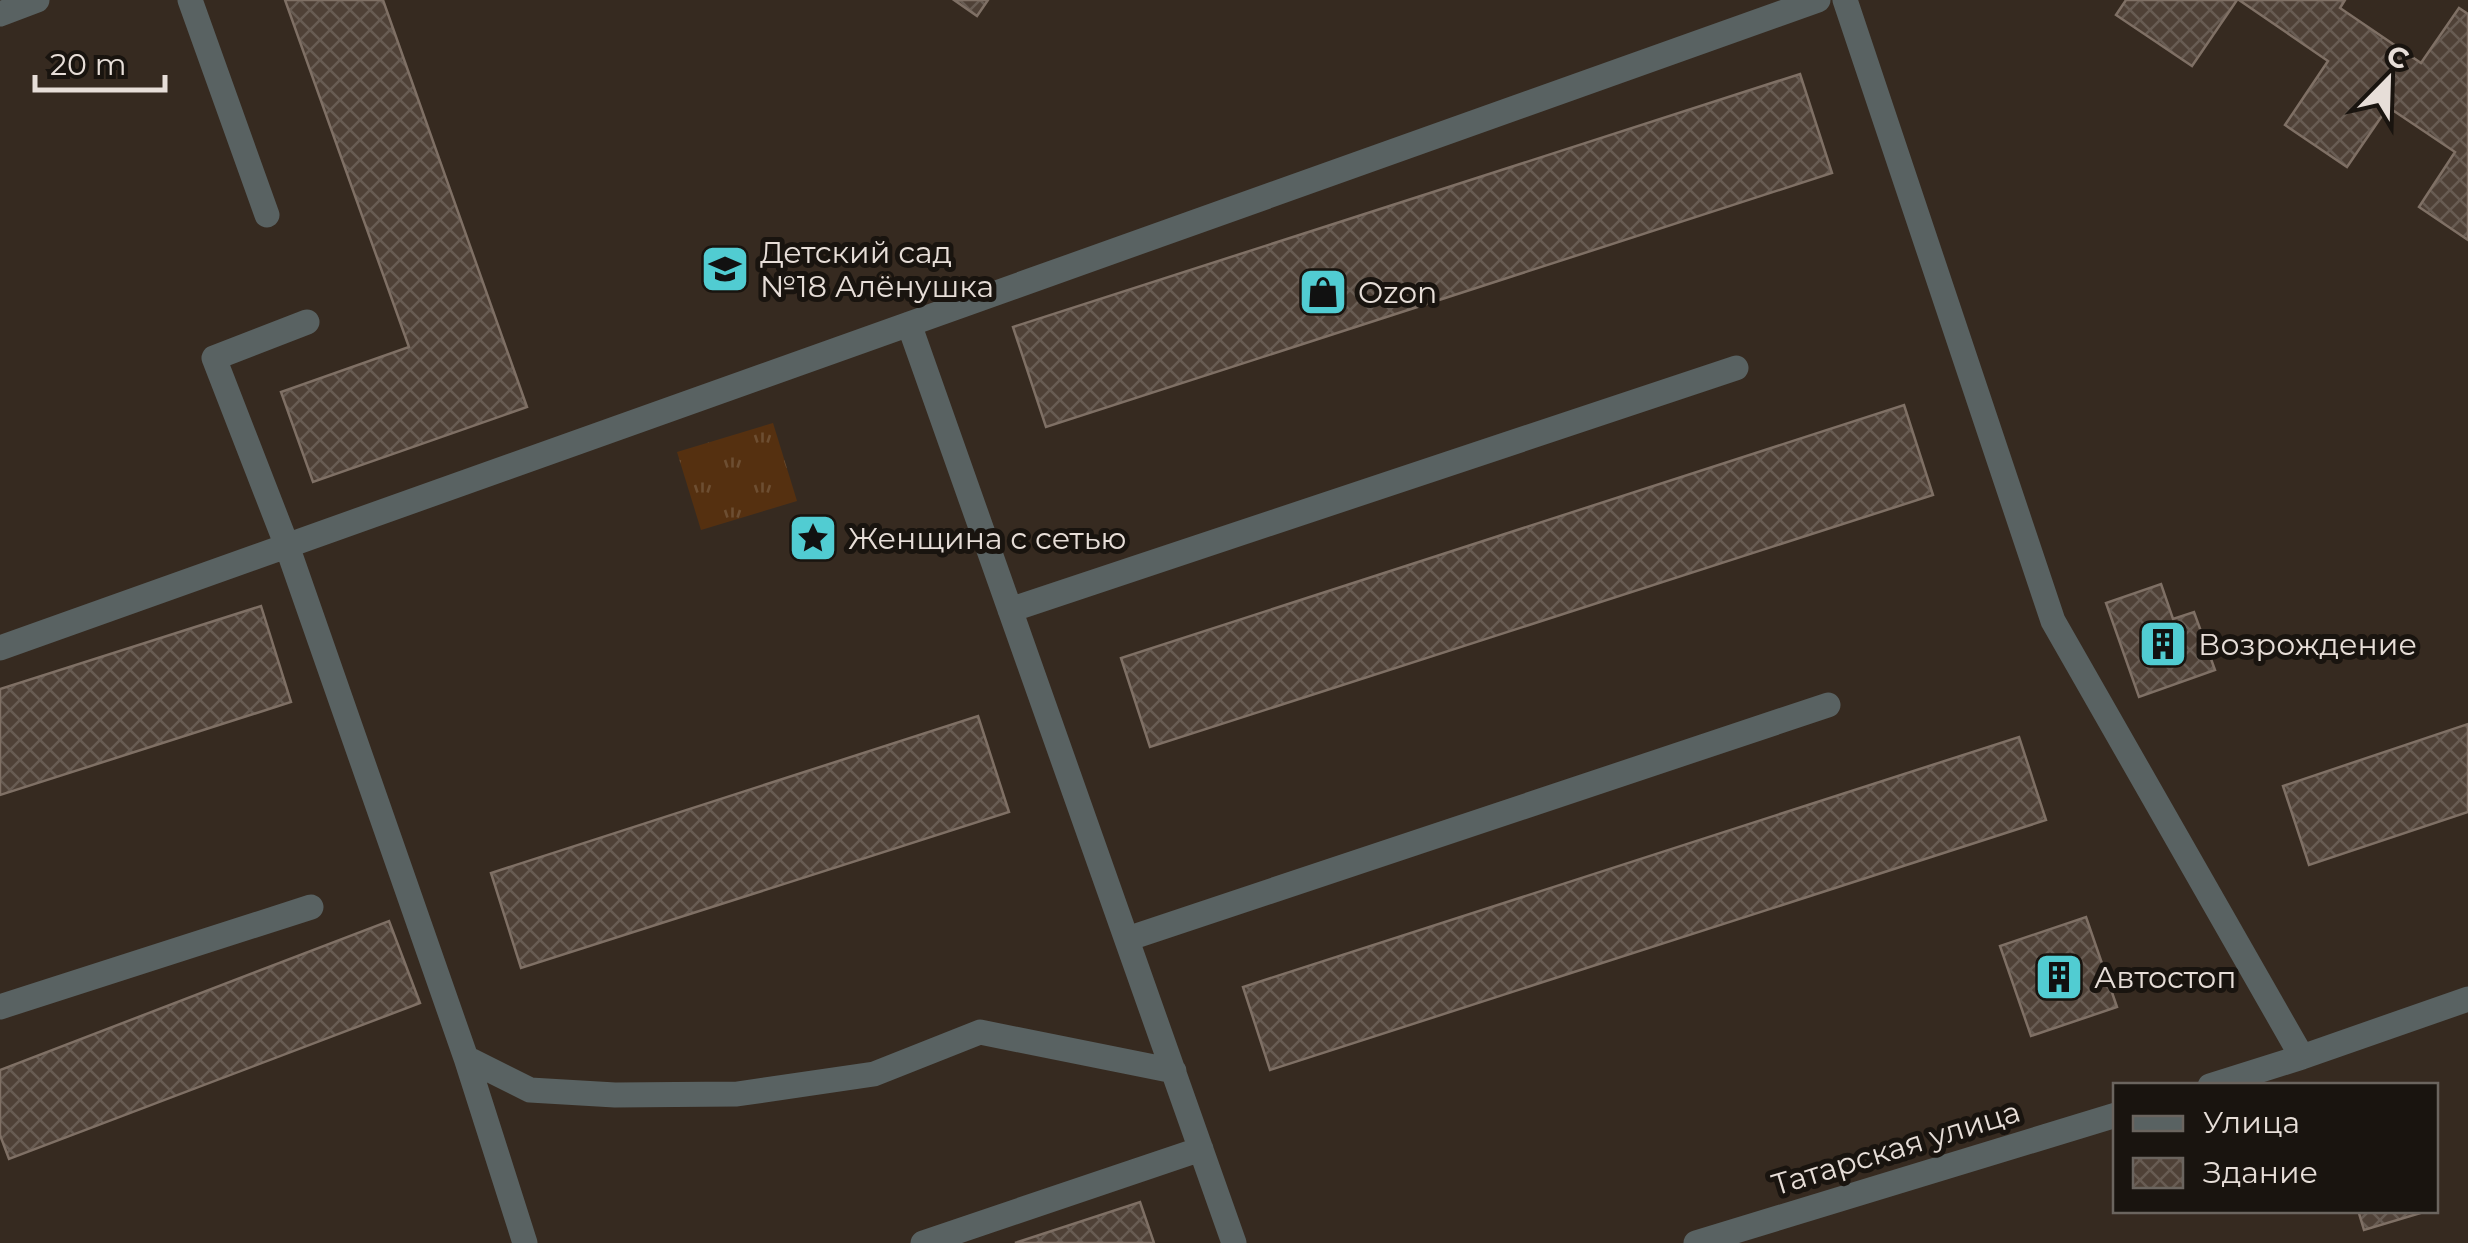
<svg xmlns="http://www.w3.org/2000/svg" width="2468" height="1243" viewBox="0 0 2468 1243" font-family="Montserrat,sans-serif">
  <defs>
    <pattern id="park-tufts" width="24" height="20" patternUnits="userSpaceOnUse" patternTransform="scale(2.5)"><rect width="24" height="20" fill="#553010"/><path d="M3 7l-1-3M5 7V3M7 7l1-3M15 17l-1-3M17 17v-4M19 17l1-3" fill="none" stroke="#6d4e32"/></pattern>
    <pattern id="building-cross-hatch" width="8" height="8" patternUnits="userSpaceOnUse" patternTransform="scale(2.5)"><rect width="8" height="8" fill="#4f4137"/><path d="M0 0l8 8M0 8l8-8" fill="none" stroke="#685c53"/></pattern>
  </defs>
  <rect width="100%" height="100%" fill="#362a20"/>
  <path fill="url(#park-tufts)" d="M773,423L797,501L701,530L677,452Z"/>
  <path fill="url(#building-cross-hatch)" stroke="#7f7065" stroke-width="2.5" d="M285,0H383L527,407L313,482L281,392L409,347Z
    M954,0H988L977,16Z
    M2126,0H2237L2192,66L2116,15Z
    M2239,0H2345L2340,8L2421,63L2459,8L2468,14V240L2419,207L2455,152L2388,107L2347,167L2285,125L2328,61Z
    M1800,74L1832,173L1046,427L1013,327Z
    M1904,405L1933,495L1150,747L1121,658Z
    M2161,584L2173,619L2194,612L2215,670L2139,697L2106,603Z
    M261,606L291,702L0,795V689Z
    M978,716L1009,812L521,968L491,873Z
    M2468,724V812L2309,865L2283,786Z
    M2019,737L2046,820L1270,1070L1243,987Z
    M2086,917L2117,1007L2031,1036L2000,946Z
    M389,921L420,1003L9,1159L0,1135V1070Z
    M1140,1202L1154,1243H1015Z
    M2358,1210H2423L2424,1212L2364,1230Z"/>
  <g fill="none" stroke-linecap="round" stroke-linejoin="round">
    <path stroke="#596262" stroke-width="25" d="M190,0L267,215
      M1845,0L2053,621L2302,1057
      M0,14L37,0
      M307,322L214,358L287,546L466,1058L530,1090L615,1095L737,1094L874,1074L980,1032L1174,1071
      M909,324L1234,1243
      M1010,610L1736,368
      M0,648L1818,0
      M1127,939L1828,705
      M0,1007L311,907
      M466,1058L525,1243
      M2210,1086L2302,1057L2468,999
      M923,1243L1201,1149
      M1696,1243L2116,1115"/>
  </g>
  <defs>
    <g id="school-square" transform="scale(2.5)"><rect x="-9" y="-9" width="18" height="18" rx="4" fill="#51ccd2" stroke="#19140f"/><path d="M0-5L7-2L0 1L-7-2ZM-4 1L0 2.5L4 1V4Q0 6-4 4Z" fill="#111"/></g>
    <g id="shop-square" transform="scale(2.5)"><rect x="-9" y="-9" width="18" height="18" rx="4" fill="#51ccd2" stroke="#19140f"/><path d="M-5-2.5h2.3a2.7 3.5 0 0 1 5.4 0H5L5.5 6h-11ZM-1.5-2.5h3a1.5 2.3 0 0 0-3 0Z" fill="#111"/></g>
    <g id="sight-square" transform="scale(2.5)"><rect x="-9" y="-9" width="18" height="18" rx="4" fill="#51ccd2" stroke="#19140f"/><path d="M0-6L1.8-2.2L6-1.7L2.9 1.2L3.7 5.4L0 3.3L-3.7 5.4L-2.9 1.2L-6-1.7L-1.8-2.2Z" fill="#111"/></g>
    <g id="building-square" transform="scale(2.5)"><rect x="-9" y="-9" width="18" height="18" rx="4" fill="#51ccd2" stroke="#19140f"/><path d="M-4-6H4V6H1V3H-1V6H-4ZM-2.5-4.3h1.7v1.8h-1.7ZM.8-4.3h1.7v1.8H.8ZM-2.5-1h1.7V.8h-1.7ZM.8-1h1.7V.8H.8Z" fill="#111"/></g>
  </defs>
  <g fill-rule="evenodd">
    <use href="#school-square" x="725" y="269"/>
    <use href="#shop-square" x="1323" y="292"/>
    <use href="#sight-square" x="813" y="538"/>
    <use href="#building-square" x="2163" y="644"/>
    <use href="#building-square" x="2059" y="977"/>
  </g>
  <g text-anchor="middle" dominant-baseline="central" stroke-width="10" stroke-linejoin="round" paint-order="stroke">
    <g font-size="30" fill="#e7ded8" stroke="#19140f" text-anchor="start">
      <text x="760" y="252">Детский сад<tspan x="760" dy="34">№18 Алёнушка</tspan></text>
      <text x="1358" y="292">Ozon</text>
      <text x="848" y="538">Женщина с сетью</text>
      <text x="2198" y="644">Возрождение</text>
      <text x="2094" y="977">Автостоп</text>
    </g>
    <g font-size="30" fill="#e7ded8" stroke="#19140f">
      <text transform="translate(1896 1148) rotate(-17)">Татарская улица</text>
    </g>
  </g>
  <rect x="2113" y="1083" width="325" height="130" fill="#19140f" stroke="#6b655f" stroke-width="2.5"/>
  <rect x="2133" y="1116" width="50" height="15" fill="#596262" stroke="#6b655f" stroke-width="2.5"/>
  <text x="2203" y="1133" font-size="30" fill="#e7ded8">Улица</text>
  <rect x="2133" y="1158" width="50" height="30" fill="url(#building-cross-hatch)" stroke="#6b655f" stroke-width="2.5"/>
  <text x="2203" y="1183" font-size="30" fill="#e7ded8">Здание</text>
  <g transform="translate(2388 80) rotate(23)" stroke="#19140f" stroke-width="8" paint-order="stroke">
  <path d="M0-8L18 38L0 25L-18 38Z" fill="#e7ded8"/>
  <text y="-15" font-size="28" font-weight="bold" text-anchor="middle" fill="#e7ded8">С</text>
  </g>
  <path d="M35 75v15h130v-15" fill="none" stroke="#e7ded8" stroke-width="5"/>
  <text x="50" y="75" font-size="30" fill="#e7ded8" stroke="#19140f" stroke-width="8" paint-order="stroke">20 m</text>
</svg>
